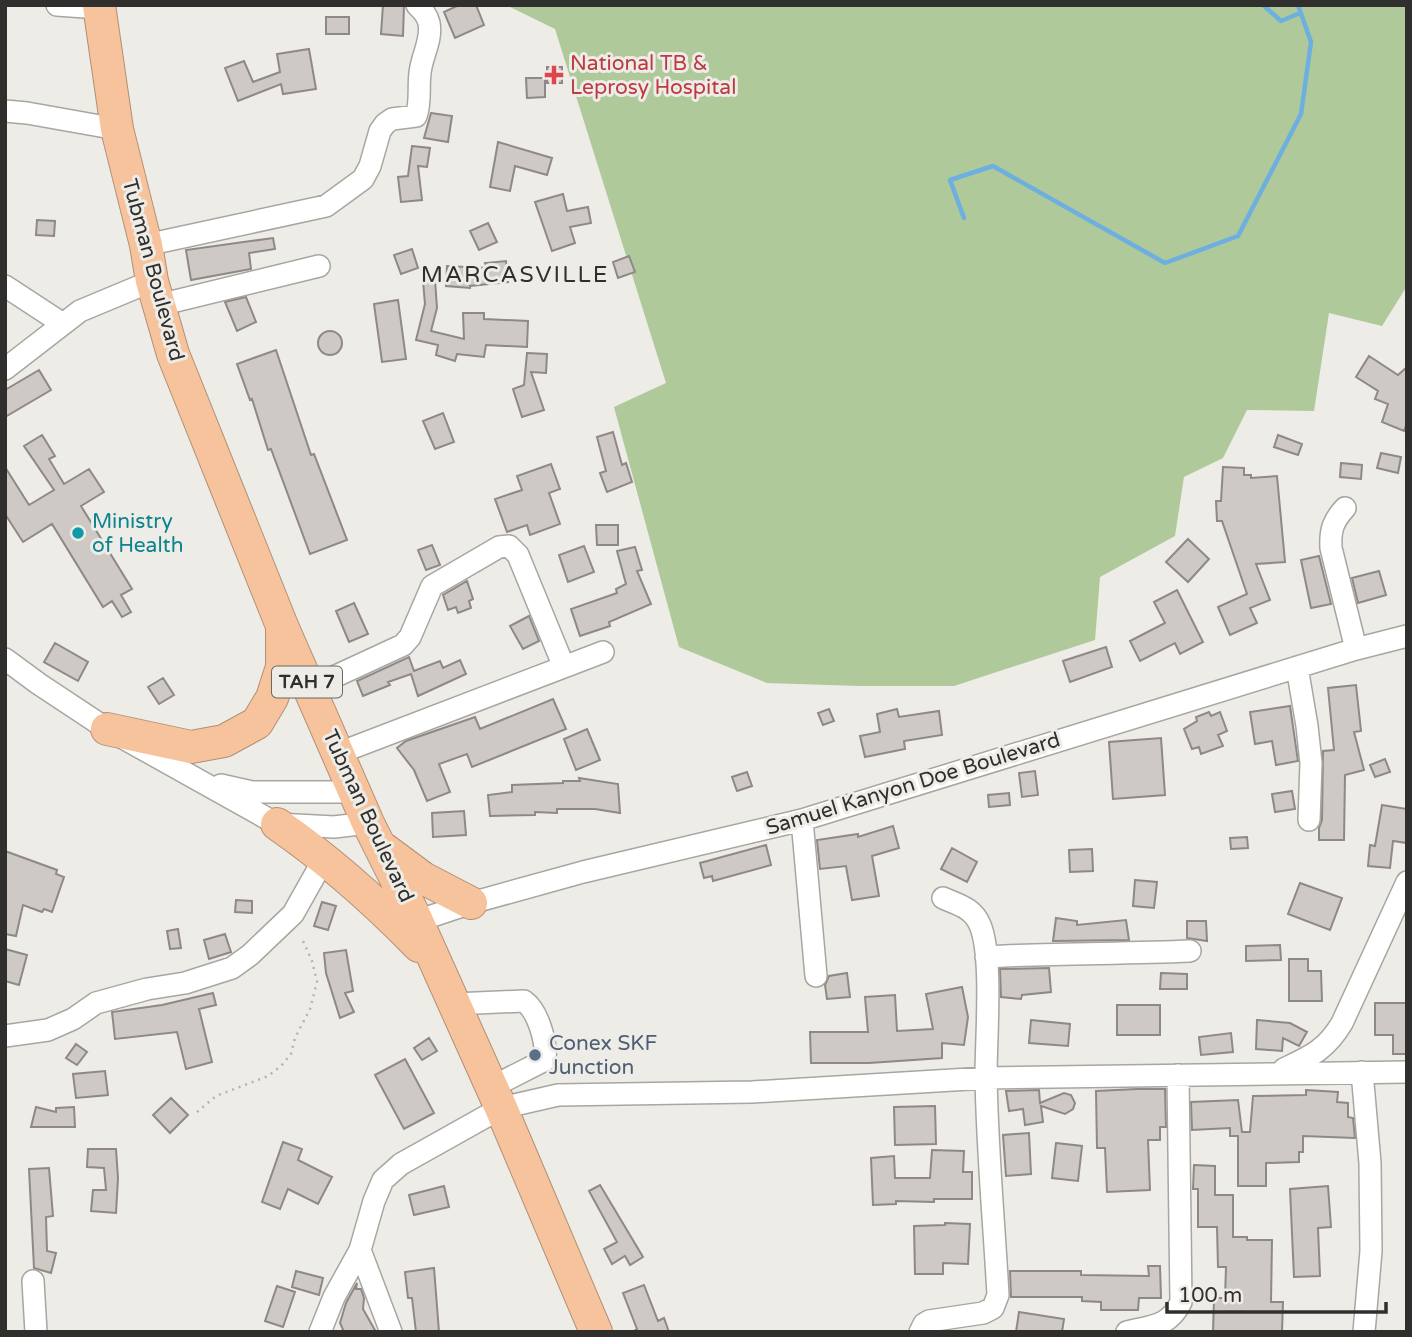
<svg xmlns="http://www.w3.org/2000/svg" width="1412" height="1337" viewBox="0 0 1412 1337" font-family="'Varela Round',sans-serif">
  <rect width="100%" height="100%" fill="#edece6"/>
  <path fill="#afc99b" d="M506,5H1407V286L1382,326L1329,313L1314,411L1247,410L1223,458L1184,477L1175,536L1100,577L1095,640L954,686H860L767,683L679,647L614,407L666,383L555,29Z"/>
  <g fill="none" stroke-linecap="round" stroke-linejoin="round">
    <path stroke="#6dafdf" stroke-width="4.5" d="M1263,5L1281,21L1300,13
      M964,218L950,180L993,166L1165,263L1238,236L1301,114L1311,42L1298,5"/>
  </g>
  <path fill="#cfc9c6" stroke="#8e8886" stroke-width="2" d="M383,5H404L403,36L381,34Z
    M459,5H476L484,25L455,38L444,12Z
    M326,17H349V34H326Z
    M309,49L316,89L283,94L281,84L238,101L225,68L244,61L253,82L280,72L277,54Z
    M547,67H562V83H547Z
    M526,78H545V97L527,98Z
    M431,113L452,116L448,142L424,138Z
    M498,142L552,158L547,175L515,166L510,191L490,187Z
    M412,146L430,148L427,167L418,166L422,200L401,202L398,177L408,176Z
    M563,194L567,211L588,207L591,223L570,227L575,243L552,251L535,202Z
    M37,220L55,221L54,236L36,235Z
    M488,223L497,242L479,250L470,231Z
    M273,238L275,249L249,253L251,269L191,280L186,250Z
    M412,249L418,268L401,274L394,255Z
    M629,256L635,272L618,278L613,262Z
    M506,261L508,282L470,286V288L446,286L447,266L487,268L485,263Z
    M435,280L437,308L431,331L464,339L463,313H484V319L528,321L527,347L486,345L484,357L457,354L455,361L436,355L438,345L416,340L425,304L423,281Z
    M246,297L256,322L237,331L225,302Z
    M398,300L406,359L382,362L374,304Z
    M318 343a12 12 0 1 1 24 0a12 12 0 1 1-24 0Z
    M276,350L311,455L314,454L347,540L310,554L271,449L268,450L252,399L250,400L237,364Z
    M527,353L547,354L546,373L531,372L544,410L522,417L513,389L524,385Z
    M1369,356L1398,375L1407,367V424L1404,431L1382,422L1388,404L1375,399L1378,391L1356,377Z
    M39,370L51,390L5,417V390Z
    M443,413L454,442L435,449L423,421Z
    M613,432L622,465L626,463L632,482L607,492L600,473L606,471L597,437Z
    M42,435L55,456L49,459L64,484L89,469L104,492L81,506L132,589L121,595L131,612L122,617L112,601L103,607L52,524L23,542L5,514V467L29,505L54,490L24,446Z
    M1278,435L1302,444L1298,455L1274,447Z
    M1381,453L1401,457L1398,473L1377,468Z
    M1341,463L1362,465L1361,479L1340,477Z
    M551,464L560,489L549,493L560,524L530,535L527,525L507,532L495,499L522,490L517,476Z
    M1223,467L1244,468V475H1251V478L1277,476L1285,562L1256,564L1270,600L1250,608L1257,623L1230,635L1218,607L1247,594L1222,521H1217L1216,501H1221Z
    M596,525H618V545H597Z
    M1188,539L1209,559L1188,582L1166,562Z
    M432,545L440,565L426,570L418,550Z
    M584,546L594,572L568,582L559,555Z
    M635,547L642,570L637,571L651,604L609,622L610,626L580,636L571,609L617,593L616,589L626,584L617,551Z
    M1319,556L1331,604L1311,608L1301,560Z
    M1379,571L1386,595L1358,603L1352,578Z
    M467,581L473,599L469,601L471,608L458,613L456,607L448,610L443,595Z
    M1177,590L1203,642L1180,654L1175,643L1140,661L1130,641L1165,623L1154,602Z
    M354,603L368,634L349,642L336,611Z
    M529,616L539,641L523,649L510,626Z
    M55,643L88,662L78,681L44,662Z
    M1106,647L1112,667L1070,682L1063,661Z
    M409,657L414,671L440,661L443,668L460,660L466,674L418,696L411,674L388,682L390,685L363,696L357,681Z
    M163,678L174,695L159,704L148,687Z
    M1356,685L1361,731L1354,732L1364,770L1345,775L1344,840H1319V828L1322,820L1323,751L1334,750L1328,688Z
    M553,699L566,729L472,767L467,754L439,764L450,792L427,801L414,770L397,748L406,741L475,717L480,729Z
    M1290,706L1298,761L1276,765L1272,741L1255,744L1250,712Z
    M829,709L834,721L823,725L818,713Z
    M897,709L899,717L939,711L942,735L904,741L905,749L865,757L860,736L880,732L877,714Z
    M1209,712L1211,716L1220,712L1227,731L1218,735L1223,746L1201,754L1199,747L1192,749L1184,729L1197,721L1196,717Z
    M587,729L600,760L576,770L564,739Z
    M1161,738L1165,795L1113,799L1109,742Z
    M1385,759L1390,772L1375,777L1370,765Z
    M1035,771L1038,795L1022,797L1019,773Z
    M747,772L752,786L737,791L732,777Z
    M579,778L618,784L620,813L595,809H557V813L535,812V815L490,816L488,795L512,792V785L563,783V781H580Z
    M1292,791L1295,809L1275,812L1272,794Z
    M1009,793L1010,805L989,807L988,795Z
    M1382,805L1407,809V843L1393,841L1390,868L1368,866L1370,845L1375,846Z
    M464,811L466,835L433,837L432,813Z
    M893,826L899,848L872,856L879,896L852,900L846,866L820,869L817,840L858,834V837Z
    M1247,837L1248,848L1231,849L1230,838Z
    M766,845L771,865L713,881L712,876L704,878L700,863Z
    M952,848L977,862L967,882L941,869Z
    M1092,849L1093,871L1070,872L1069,850Z
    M5,851L57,870L56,874L64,877L52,912L44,909L42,912L23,905L16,936L5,934Z
    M1135,880L1157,882L1154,908L1133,906Z
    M1300,883L1342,898L1330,930L1288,914Z
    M236,900L252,901V913L235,912Z
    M322,902L336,906L328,930L314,926Z
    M1056,918L1077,921V925L1126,920L1129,940L1053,941Z
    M1187,921H1206L1207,941L1187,938Z
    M178,929L181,948L170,949L167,931Z
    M225,934L231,952L209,959L204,940Z
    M1280,945L1281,960L1246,961V946Z
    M5,949L27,955L19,985L5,981Z
    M346,950L353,991L345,993L354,1012L340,1018L326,973L324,953Z
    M1289,959H1308V971H1321L1322,1001H1289Z
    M1049,968L1051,992L1022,995L1021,999L1001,997L1000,969Z
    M847,973L850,997L827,999L825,985L829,976Z
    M1161,973L1187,974V989H1160Z
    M962,987L968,1017L964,1045L942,1043V1058L869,1063H811L810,1032H868L865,997L895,995L897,1031L933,1029L926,994Z
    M213,993L216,1005L199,1009L212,1062L186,1069L177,1032L115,1039L112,1012L162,1005Z
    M1375,1003H1407V1054H1393V1035H1375Z
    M1117,1005H1160V1035H1117Z
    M1031,1020L1070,1024L1068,1046L1029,1043Z
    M1257,1020L1290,1023L1307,1032L1299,1046L1283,1038L1282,1051L1256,1049Z
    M1231,1033L1233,1052L1201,1055L1199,1037Z
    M429,1038L437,1051L422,1060L414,1048Z
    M76,1044L87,1052L77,1065L66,1058Z
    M405,1059L434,1113L404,1129L375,1075Z
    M105,1071L108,1095L76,1098L73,1074Z
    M1137,1089H1165L1166,1127H1160V1140H1148L1150,1190L1107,1192L1105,1148H1097L1096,1091Z
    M1039,1090L1040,1103L1064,1093L1071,1095L1075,1103L1073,1109L1065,1114L1041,1106L1043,1122L1025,1125L1023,1109L1009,1111L1006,1091Z
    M1306,1090L1338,1092L1337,1102L1348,1103V1117L1353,1118L1355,1138L1303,1136V1152H1299V1162L1266,1163V1186H1238V1136H1230V1128L1192,1130L1191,1102L1238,1100L1242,1132H1250L1253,1096L1306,1095Z
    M171,1098L188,1115L170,1133L153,1115Z
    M935,1106L936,1144L895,1145L894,1107Z
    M36,1107L56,1112V1108L74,1107L75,1127H31Z
    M1029,1133L1031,1174L1006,1176L1003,1135Z
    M283,1142L302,1149L298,1160L332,1177L318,1204L288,1189L280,1209L262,1202Z
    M1056,1143L1082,1146L1078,1181L1052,1178Z
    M88,1149H116L118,1178L116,1213L91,1211L93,1190H106L104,1168L87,1167Z
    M932,1150L964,1151L963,1172H972V1199H934V1202L896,1201V1204L873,1205L871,1158L894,1156L895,1178H930Z
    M1194,1165L1215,1166V1195H1233V1237H1247V1240H1272L1271,1302H1283L1282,1332H1213L1214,1298H1225L1226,1267H1218L1217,1227H1198V1189H1193Z
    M49,1168L53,1216L46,1217L47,1251L56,1253L51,1273L34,1268L29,1169Z
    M600,1185L643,1257L630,1265L625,1256L612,1264L604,1249L617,1242L589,1191Z
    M444,1186L449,1207L414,1215L409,1195Z
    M1328,1186L1331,1227L1318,1228L1320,1276L1294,1277L1290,1189Z
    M945,1223L970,1224L968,1264L943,1263V1274H915L914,1226L945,1225Z
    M1148,1266H1160L1161,1298H1139L1138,1310H1101V1302L1082,1301V1297H1011L1010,1271H1081V1275L1149,1276Z
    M434,1268L439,1332H416L412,1298H408L405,1272Z
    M296,1271L323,1278L319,1295L292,1287Z
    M357,1283L356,1289H361L364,1298L363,1309L376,1332H344L340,1323L346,1303Z
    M644,1285L658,1321L664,1318L669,1332H632L637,1329L623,1293Z
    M277,1286L295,1292L283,1327L265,1321Z
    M1019,1312L1064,1319L1062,1332H1016Z"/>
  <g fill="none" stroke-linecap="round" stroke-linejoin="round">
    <g stroke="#a7a6a1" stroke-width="24">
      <path id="minor" d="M57,5L99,8
        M5,111L27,113L117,129
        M146,245L326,206L363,179L370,166L380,131L385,124L392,119L416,116C422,100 417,84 421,67C424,52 432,38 429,23C427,15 423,11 417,5
        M5,286L63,324
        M159,305L319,266
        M5,369L80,311L152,281
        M1345,508C1333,521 1330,530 1331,548L1356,649
        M5,659L39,684L107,729L277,824L334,827L368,823
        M1297,667L1307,726L1311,763L1309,820
        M310,688L403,645L410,637L432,586L499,547L509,546L518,555L564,667
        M339,753L603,652
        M221,785L252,792H355
        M802,820L816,976
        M417,921L471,903L583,872L802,820L1356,649L1407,636
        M986,957C1054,953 1122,954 1190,951
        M454,1004L524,1001C538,1011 547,1042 545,1060L492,1087
        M5,1036L48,1030L73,1019L96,1003L147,989L185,983L232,968L250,955L293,914L324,859
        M1284,1069C1311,1056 1326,1050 1342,1023L1407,882
        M1362,1072L1370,1163L1371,1251L1364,1332
        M33,1281L36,1332
        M320,1332L334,1297L360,1250
        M391,1332L360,1250L374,1201L383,1180L401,1164L501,1108L558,1095L752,1092L986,1078L1407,1072
        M920,1332L924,1324L929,1321L983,1313L993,1308L998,1295C994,1222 987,1148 986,1075C986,1039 993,955 980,925C973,908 959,905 943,898
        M1127,1332C1151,1326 1169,1327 1181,1302L1178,1075"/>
    </g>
    <g stroke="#b18f75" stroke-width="34">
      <path id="highway" d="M99,5L117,129L146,245L152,281L173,354L282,626L368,823L417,921L501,1108L596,1332
        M107,729L191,747L224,741L257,723L272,698L282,667V630
        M277,824C329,860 375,901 419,946
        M384,849L423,878L471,903"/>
    </g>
    <path stroke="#b4b3ae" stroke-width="2.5" stroke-dasharray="2 5" stroke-linecap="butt" d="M197,1112L216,1096L268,1076L281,1066L291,1054L295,1038L310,1009L317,982L312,961L303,941"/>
    <use href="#minor" stroke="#fff" stroke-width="21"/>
    <use href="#highway" stroke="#f6c39c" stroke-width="32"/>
  </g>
  <path fill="#e0444e" stroke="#edece6" stroke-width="2.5" d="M550.5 64.5h7v7h7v7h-7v7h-7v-7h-7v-7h7z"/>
  <circle fill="#0f9aa8" stroke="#edece6" stroke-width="2.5" cx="78" cy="533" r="7"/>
  <circle fill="#5c6f8a" stroke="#edece6" stroke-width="2.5" cx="535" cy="1055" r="7"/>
  <g text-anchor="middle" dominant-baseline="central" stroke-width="6" stroke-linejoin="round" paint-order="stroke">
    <rect fill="#edece6" stroke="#696864" stroke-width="2" x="272" y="666.5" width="70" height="31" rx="5"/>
    <g font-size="19" font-weight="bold" fill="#302f2d">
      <text x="307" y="682">TAH 7</text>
    </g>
    <g font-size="21" fill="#be3a42" stroke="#edece6" text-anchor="start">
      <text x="570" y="63">National TB &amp;<tspan x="570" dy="24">Leprosy Hospital</tspan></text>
    </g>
    <g font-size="21" fill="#302f2d" stroke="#edece6">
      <text transform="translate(153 270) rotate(75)">Tubman Boulevard</text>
      <text transform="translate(913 784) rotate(-17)">Samuel Kanyon Doe Boulevard</text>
      <text transform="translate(368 816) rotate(65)">Tubman Boulevard</text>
    </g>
    <g font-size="21" fill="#0d838f" stroke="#edece6" text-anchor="start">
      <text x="92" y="521">Ministry<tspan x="92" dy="24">of Health</tspan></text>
    </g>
    <g font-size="21" fill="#4e5e75" stroke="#edece6" text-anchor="start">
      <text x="549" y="1043">Conex SKF<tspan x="549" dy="24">Junction</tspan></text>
    </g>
    <g font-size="23" letter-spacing="2" fill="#302f2d" stroke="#edece6">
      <text x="515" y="275">MARCASVILLE</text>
    </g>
  </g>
  <rect width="1412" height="1337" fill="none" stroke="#302f2d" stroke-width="14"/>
  <path d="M1167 1302v10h219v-10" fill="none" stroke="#302f2d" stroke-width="3.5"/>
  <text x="1178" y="1302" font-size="21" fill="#302f2d" stroke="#edece6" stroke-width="5" paint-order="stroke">100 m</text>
</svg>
